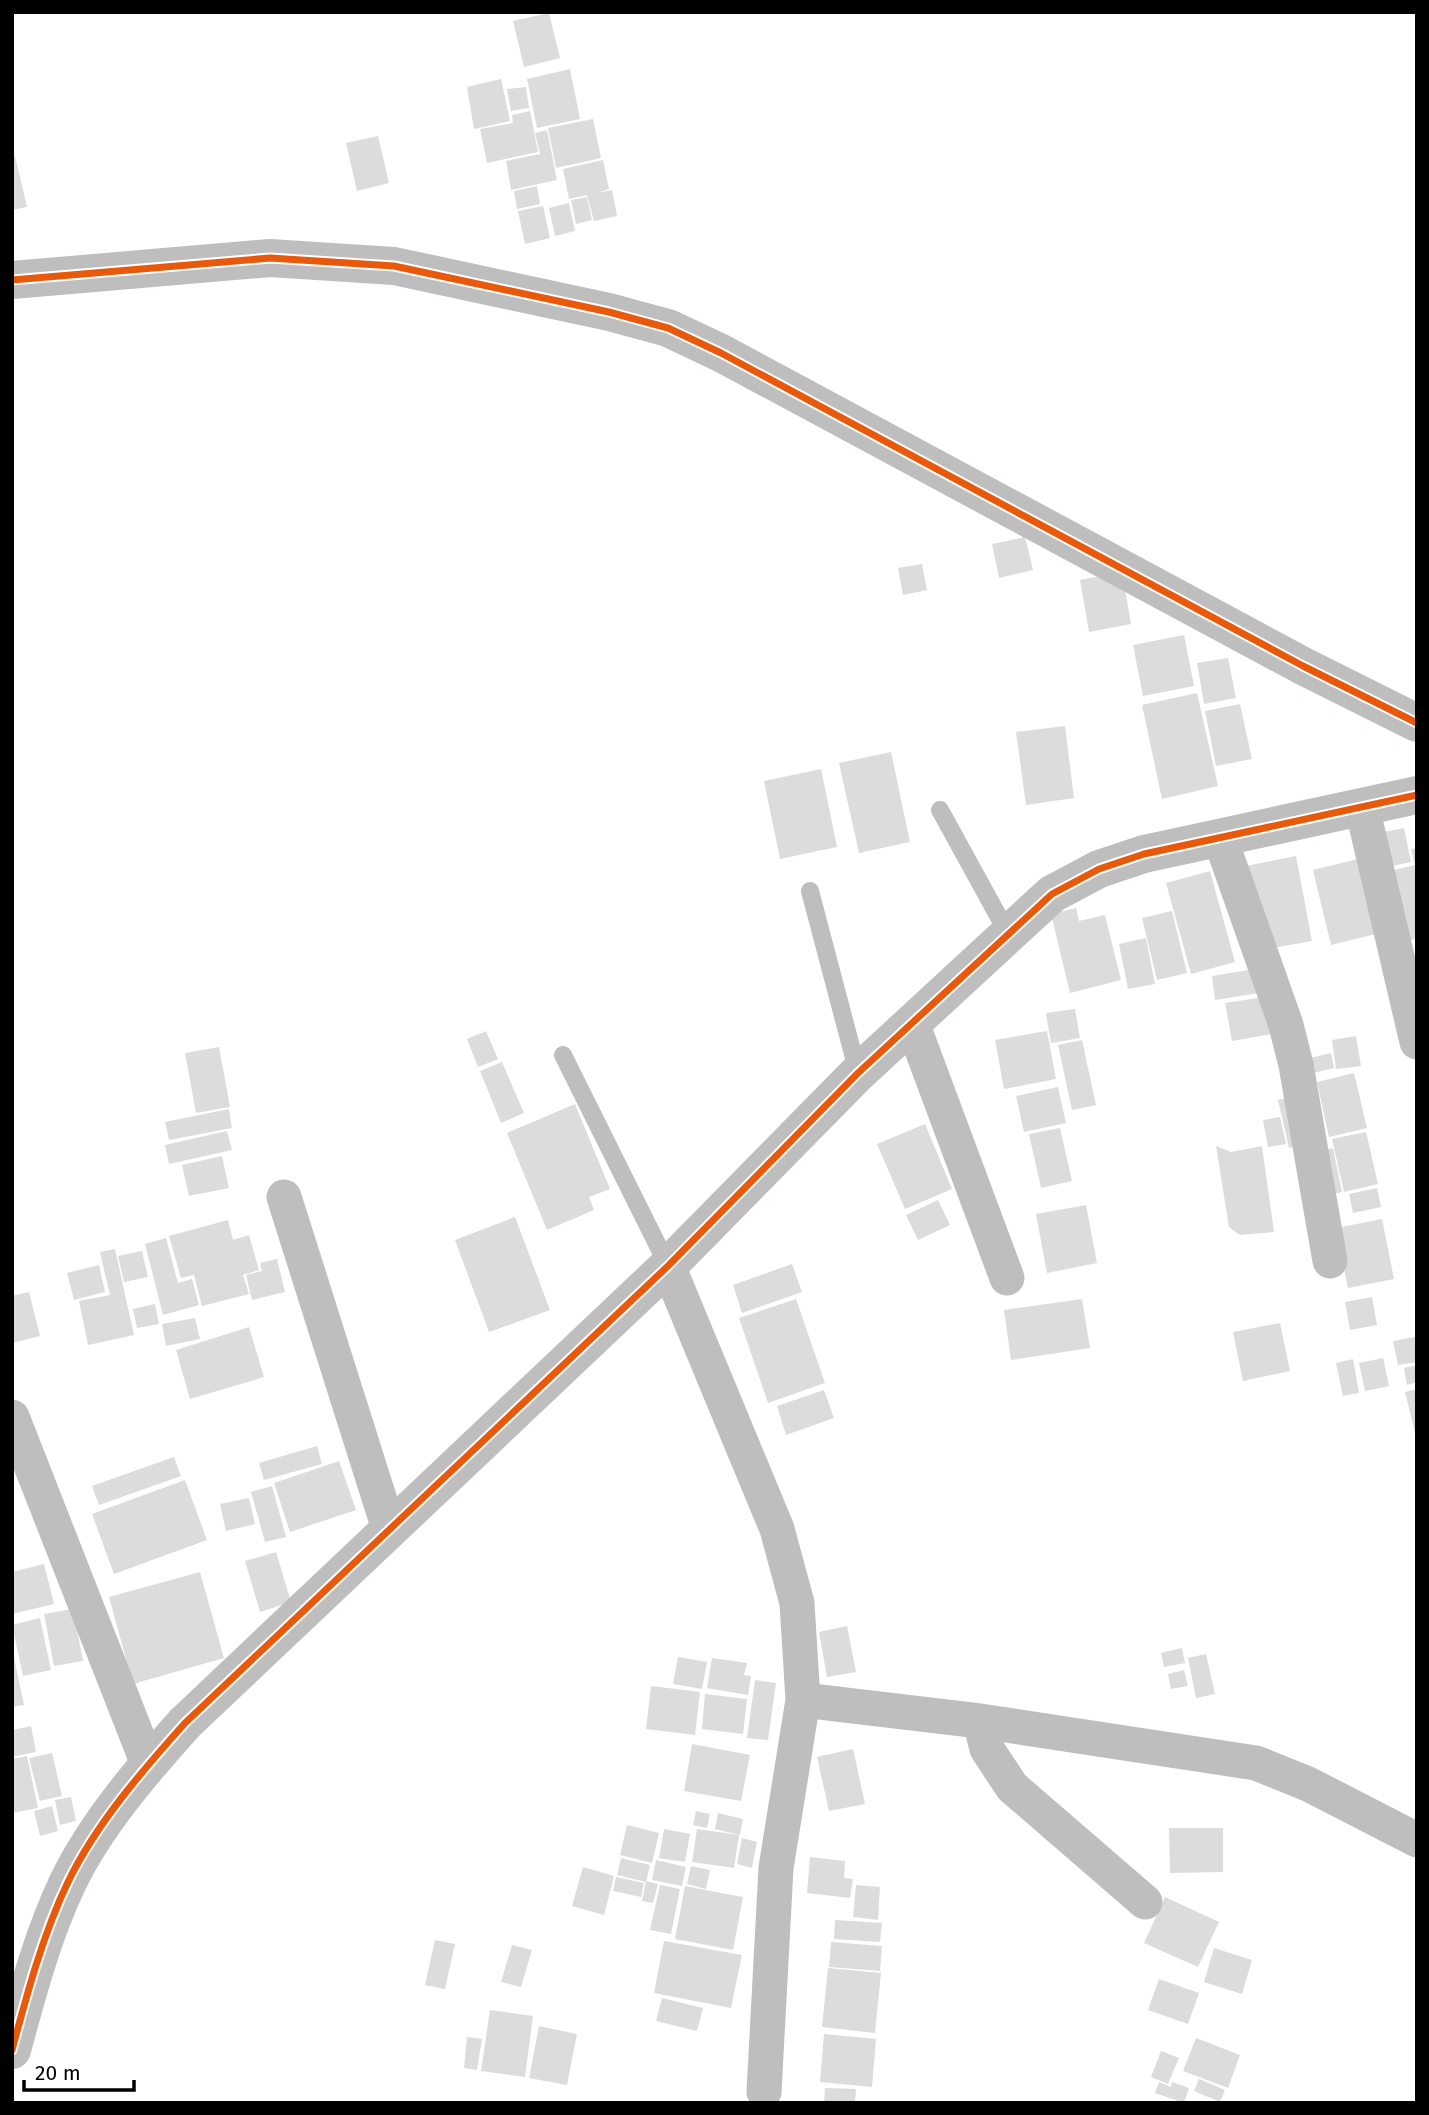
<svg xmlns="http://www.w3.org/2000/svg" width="1429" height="2115" viewBox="0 0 1429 2115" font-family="'Fira Sans',sans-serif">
  <rect width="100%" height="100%" fill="#fff"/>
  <path fill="#dcdcdc" d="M549,13L560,58L524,67L513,21Z
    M570,69L580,119L537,128L527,79Z
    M501,79L510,121L474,129L467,87Z
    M526,87L529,108L511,111L507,89Z
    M530,111L538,152L487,163L480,129L513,123L512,115Z
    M593,119L601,158L556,168L548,128Z
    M547,130L557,180L511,190L506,161L540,154L535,133Z
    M378,136L389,183L357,191L346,143Z
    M15,156L27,207L12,210V157Z
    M603,160L609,189L597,193L612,190L617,216L594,221L587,195L569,199L563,169Z
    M537,186L540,204L517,209L514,191Z
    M587,197L592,220L576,224L571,200Z
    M569,203L575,231L555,236L549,208Z
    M543,206L550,238L525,244L518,211Z
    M1025,537L1033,570L999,578L992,544Z
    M922,564L927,590L903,595L898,568Z
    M1122,572L1131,624L1089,632L1080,580Z
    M1184,635L1194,686L1143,696L1133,645Z
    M1228,658L1236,698L1204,704L1197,663Z
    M1197,693L1218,786L1162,799L1142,705Z
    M1240,704L1252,759L1216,766L1205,711Z
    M1065,726L1074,798L1026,805L1016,732Z
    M891,752L910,842L859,853L839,763Z
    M821,769L837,847L780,859L764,781Z
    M1404,828L1411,862L1392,866L1384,832Z
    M1417,848V939L1406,941L1390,871L1415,865L1411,849Z
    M1296,856L1312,941L1262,950L1246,866Z
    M1362,858L1380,933L1331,945L1313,870Z
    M1210,871L1235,962L1191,974L1166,883Z
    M1076,908L1079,921L1105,915L1121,980L1070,993L1051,914Z
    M1172,911L1187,973L1157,980L1142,918Z
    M1146,938L1155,984L1128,989L1119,944Z
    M1261,968L1265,992L1215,1000L1212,976Z
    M1271,996L1277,1033L1232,1041L1225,1003Z
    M1075,1009L1080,1038L1051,1043L1046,1013Z
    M486,1031L498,1059L478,1067L467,1039Z
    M1047,1031L1056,1079L1004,1089L995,1040Z
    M1356,1036L1361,1066L1336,1069L1332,1040Z
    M1082,1040L1096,1105L1072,1110L1058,1045Z
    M219,1047L230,1107L196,1113L185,1053Z
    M1331,1053L1334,1068L1313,1073L1310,1058Z
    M502,1062L524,1113L501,1123L480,1071Z
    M1354,1073L1367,1128L1329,1137L1317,1082Z
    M1058,1087L1066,1123L1024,1132L1016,1096Z
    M1296,1095L1307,1144L1289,1148L1278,1100Z
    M575,1104L610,1189L589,1197L594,1210L547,1230L507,1133Z
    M229,1109L232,1128L169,1140L165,1122Z
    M1280,1117L1286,1144L1268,1147L1263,1120Z
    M925,1124L952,1189L905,1209L877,1144Z
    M1060,1128L1072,1181L1041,1188L1029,1134Z
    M227,1131L232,1150L169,1164L165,1145Z
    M1366,1132L1378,1184L1344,1192L1332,1139Z
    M1216,1146L1231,1152L1262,1146L1274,1232L1240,1235L1229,1227Z
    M1333,1148L1342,1192L1328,1195L1319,1151Z
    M222,1156L229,1188L189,1196L182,1165Z
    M1377,1188L1381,1207L1353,1213L1349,1194Z
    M938,1200L950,1225L918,1240L906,1215Z
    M1086,1205L1097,1263L1047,1273L1036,1214Z
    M515,1217L550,1310L489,1332L455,1240Z
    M1382,1219L1394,1279L1348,1288L1336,1228Z
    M228,1220L233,1240L249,1235L259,1270L243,1275L249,1294L202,1306L194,1275L181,1278L169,1236Z
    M166,1238L178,1283L192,1279L199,1305L163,1315L145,1244Z
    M115,1249L134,1335L88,1345L79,1301L110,1295L100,1252Z
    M142,1251L148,1277L124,1282L118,1256Z
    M277,1259L285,1292L252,1300L246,1275L262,1271L260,1263Z
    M792,1264L802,1292L742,1313L733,1285Z
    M99,1265L105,1292L74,1300L67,1273Z
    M29,1292L40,1336L12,1343V1296Z
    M1372,1297L1377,1325L1350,1330L1345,1302Z
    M796,1299L825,1383L768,1403L739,1318Z
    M1082,1299L1090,1348L1011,1360L1004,1310Z
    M155,1304L159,1324L137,1328L133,1309Z
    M195,1318L200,1339L166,1346L162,1324Z
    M1280,1323L1290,1371L1243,1381L1233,1332Z
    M249,1327L264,1377L190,1399L176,1350Z
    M1415,1337L1417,1362L1398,1365L1393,1341Z
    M1383,1358L1389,1386L1365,1391L1359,1363Z
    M1353,1359L1359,1393L1343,1396L1336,1363Z
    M1417,1365V1382L1407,1385L1404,1368Z
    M1417,1389V1437H1416L1405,1392Z
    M824,1390L834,1418L786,1435L777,1406Z
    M317,1446L322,1464L264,1480L259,1463Z
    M174,1457L181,1476L99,1505L92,1486Z
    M339,1461L356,1510L290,1532L274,1483Z
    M185,1480L207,1540L114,1574L92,1514Z
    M272,1486L286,1537L265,1542L251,1492Z
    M249,1498L255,1524L226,1531L220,1504Z
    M276,1552L291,1602L260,1612L245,1561Z
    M44,1564L54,1604L12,1614V1572Z
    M200,1572L224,1658L133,1684L109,1597Z
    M73,1609L83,1661L54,1666L44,1614Z
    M40,1618L51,1670L23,1676L12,1625Z
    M847,1626L856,1672L827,1677L819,1632Z
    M12,1648L24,1705L12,1707Z
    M1182,1648L1185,1663L1164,1667L1161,1653Z
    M1206,1654L1215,1694L1196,1698L1188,1658Z
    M678,1657L707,1662L702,1689L673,1684Z
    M712,1658L747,1663L744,1675L751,1676L748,1695L707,1688Z
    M1184,1670L1188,1686L1171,1689L1168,1674Z
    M755,1680L776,1683L768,1740L747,1738Z
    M651,1686L700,1692L695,1735L646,1729Z
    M705,1694L747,1699L743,1734L702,1729Z
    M31,1726L36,1752L12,1757V1730Z
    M692,1744L750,1755L741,1801L684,1791Z
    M853,1749L865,1804L829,1811L817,1757Z
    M52,1753L62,1796L40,1801L29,1758Z
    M27,1756L38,1808L13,1813L12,1759Z
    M71,1797L76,1821L60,1825L55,1800Z
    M52,1806L58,1831L40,1836L34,1811Z
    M696,1811L710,1814L707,1828L693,1825Z
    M718,1813L743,1819L740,1835L715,1829Z
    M627,1825L659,1833L652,1863L620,1855Z
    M1169,1828H1223V1872L1170,1873Z
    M664,1829L690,1834L685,1862L659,1858Z
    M697,1829L739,1835L734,1868L692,1862Z
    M742,1838L757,1842L752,1868L737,1864Z
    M810,1857L845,1861L844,1878L853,1879L850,1898L807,1893Z
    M621,1858L650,1865L646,1882L617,1875Z
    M656,1860L686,1867L682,1886L652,1880Z
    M691,1866L710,1870L706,1889L687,1884Z
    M583,1867L614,1876L604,1915L572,1906Z
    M616,1877L644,1883L641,1897L613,1891Z
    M646,1881L658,1884L653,1903L642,1901Z
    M660,1885L680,1889L671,1934L650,1930Z
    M856,1885L880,1887L878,1920L853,1917Z
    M685,1886L743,1897L733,1950L675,1939Z
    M1165,1897L1219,1922L1198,1967L1144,1943Z
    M835,1920L882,1923L880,1942L834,1939Z
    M435,1940L455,1944L445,1989L425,1985Z
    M664,1941L742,1955L731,2008L654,1993Z
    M831,1942L882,1946L880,1971L829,1967Z
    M512,1945L532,1950L521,1987L501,1982Z
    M1214,1948L1252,1960L1242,1994L1204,1982Z
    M828,1968L881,1973L875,2033L822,2027Z
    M1159,1979L1199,1993L1188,2024L1148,2010Z
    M662,1998L703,2008L697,2031L656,2021Z
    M490,2010L533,2016L525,2077L481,2071Z
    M539,2026L577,2034L567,2085L529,2078Z
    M824,2034L876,2039L872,2087L820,2082Z
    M467,2037L482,2039L477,2070L464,2068Z
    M1196,2038L1240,2055L1228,2088L1183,2071Z
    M1161,2051L1179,2058L1168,2084L1151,2077Z
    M1199,2079L1225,2090L1220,2102L1194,2091Z
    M1159,2082L1171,2087L1172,2082L1189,2088L1184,2103L1155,2093Z
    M825,2088L856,2089L855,2103H824Z"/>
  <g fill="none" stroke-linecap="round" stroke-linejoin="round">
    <path stroke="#bebebe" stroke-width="18" d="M940,810L1007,932
      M810,891L858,1073
      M563,1055L668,1266"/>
    <path stroke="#bebebe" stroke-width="35" d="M1362,807L1417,1042
      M1220,838L1286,1025L1296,1065L1330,1261
      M912,1023L1007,1278
      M284,1197L389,1529
      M668,1266L777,1529L797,1603L803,1700L980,1721L1256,1763L1308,1784L1417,1840
      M12,1417L148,1764
      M980,1721L987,1749L1012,1787L1145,1902
      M764,2092L776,1868L803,1700"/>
    <path stroke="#bebebe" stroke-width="38" d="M12,280L270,258L394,266L609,312L668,328L721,353L1303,666L1417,723
      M12,2050C27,1994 43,1934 68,1882C96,1824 142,1771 185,1723L668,1266L858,1073L1052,894L1099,869L1144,854L1417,795"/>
    <g stroke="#fff" stroke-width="11">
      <path id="cycleway" d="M12,280L270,258L394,266L609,312L668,328L721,353L1303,666L1417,723
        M12,2050C27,1994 43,1934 68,1882C96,1824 142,1771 185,1723L668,1266L858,1073L1052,894L1099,869L1144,854L1417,795"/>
    </g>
    <use href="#cycleway" stroke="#e8590c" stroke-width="7"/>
  </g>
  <rect width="1429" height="2115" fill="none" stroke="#000000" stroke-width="28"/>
  <path d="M24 2080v10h110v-10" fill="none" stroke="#000000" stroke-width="3.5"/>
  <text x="35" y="2080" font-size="21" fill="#000000" stroke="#ffffff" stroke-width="5" paint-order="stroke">20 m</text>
</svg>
